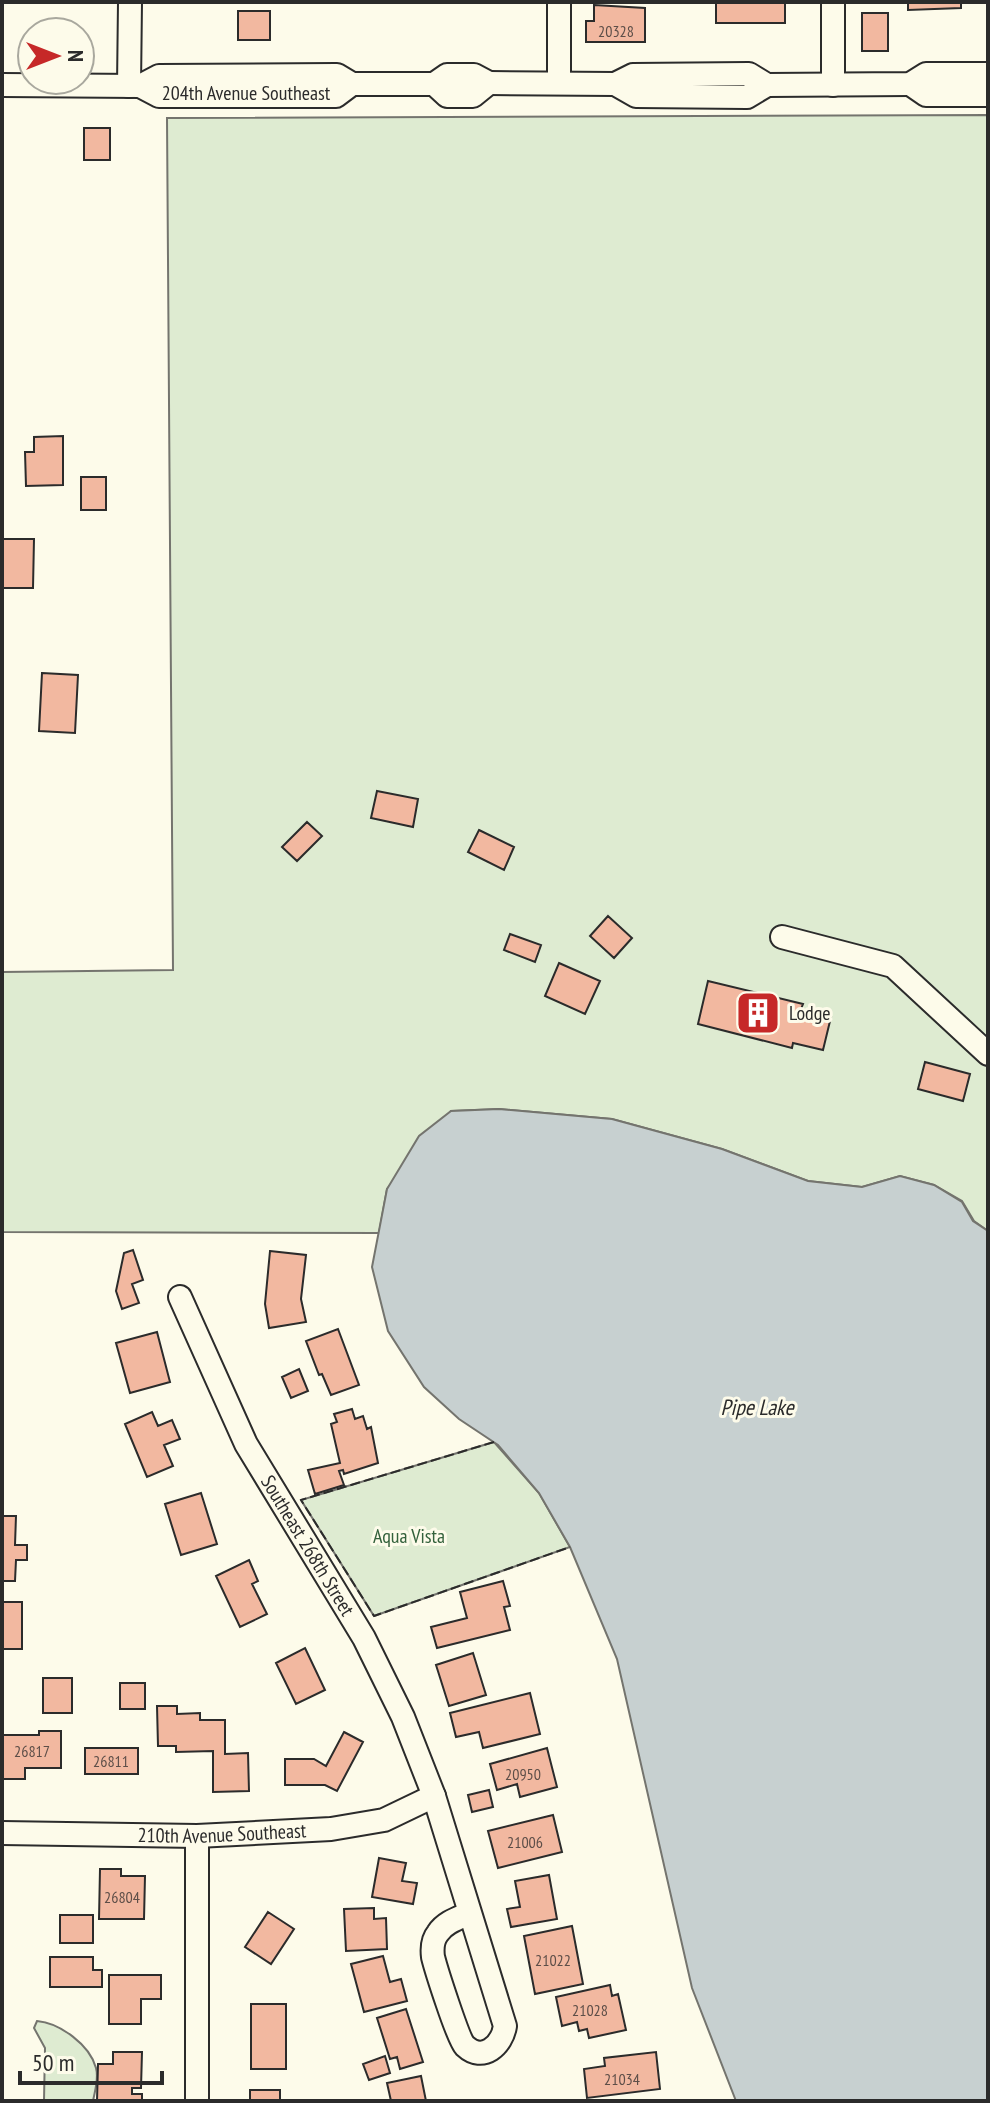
<svg xmlns="http://www.w3.org/2000/svg" width="990" height="2103" viewBox="0 0 990 2103" font-family="'PT Sans Narrow',sans-serif">
  <rect width="100%" height="100%" fill="#fdfbea"/>
  <path fill="#deebd1" stroke="#74746e" stroke-width="2" d="M988,115V1231L974,1221L962,1201L934,1185L900,1176L862,1187L808,1181L722,1149L612,1119L499,1109L451,1111L387,1189L379,1233L2,1232V972L173,970L167,118Z
    M494,1442L539,1493L570,1547L374,1616L301,1500Z
    M37,2021C60,2023 90,2045 96,2068C99,2079 95,2090 93,2101H44L45,2048L34,2028Z"/>
  <path fill="#c7d0d0" stroke="#74746e" stroke-width="2" d="M499,1109L612,1119L722,1149L808,1181L862,1187L900,1176L934,1185L962,1202L973,1221L988,1231V2101H736L692,1988L617,1659L570,1547L539,1493L498,1445L459,1419L424,1387L388,1331L372,1267L387,1189L419,1136L451,1111Z"/>
  <path fill="#f2b8a0" stroke="#2b2b2b" stroke-width="2" d="M716,2H785V23H716Z
    M908,2H961V8L908,10Z
    M594,5L645,8V42H586V21H594Z
    M238,11H270V40H238Z
    M862,13H888V51H862Z
    M84,128H110V160H84Z
    M63,436V485L26,486L25,452H34V437Z
    M81,477H106V510H81Z
    M2,539H34L33,588H2Z
    M42,673L78,675L75,733L39,731Z
    M377,791L418,799L413,827L371,818Z
    M307,822L322,836L297,861L282,847Z
    M479,830L514,847L504,870L468,852Z
    M608,916L632,938L614,958L590,936Z
    M510,934L541,945L535,962L504,950Z
    M559,963L600,981L585,1014L545,996Z
    M708,981L803,1004L801,1009L831,1017L823,1050L793,1043L792,1048L698,1024Z
    M925,1062L970,1074L963,1101L918,1089Z
    M133,1250L143,1280L132,1284L139,1303L122,1309L116,1291L124,1253Z
    M270,1251L306,1255L301,1299L306,1322L269,1328L265,1304Z
    M338,1329L359,1385L331,1395L322,1374L319,1375L306,1341Z
    M157,1332L170,1382L130,1393L116,1343Z
    M299,1369L308,1391L291,1398L282,1377Z
    M352,1409L355,1419L363,1416L367,1429L371,1427L378,1463L344,1474L343,1470L339,1471L344,1485L315,1494L308,1470L340,1463L331,1424L337,1422L334,1414Z
    M152,1412L158,1426L172,1420L180,1439L164,1445L173,1466L147,1477L125,1424Z
    M201,1493L217,1544L181,1555L165,1504Z
    M2,1516H16L15,1545H27V1560H16L15,1581H2Z
    M249,1560L258,1581L252,1584L267,1614L240,1627L216,1576Z
    M503,1581L510,1606L504,1607L510,1630L437,1648L431,1627L467,1618L460,1592Z
    M2,1602H22V1649H2Z
    M305,1648L325,1690L296,1704L276,1663Z
    M473,1653L486,1695L449,1706L436,1665Z
    M43,1678H72V1713H43Z
    M120,1683H145V1709H120Z
    M530,1693L540,1734L483,1748L479,1732L456,1737L450,1713Z
    M157,1706H177V1714L200,1713V1720H225V1754L248,1753L249,1791L213,1792V1751L176,1752V1746H158Z
    M39,1731H61V1768H25V1779H2V1735H39Z
    M344,1732L363,1742L337,1791L325,1785H285V1759H314L326,1766Z
    M85,1748H138V1774H85Z
    M547,1748L557,1787L520,1797L517,1784L497,1790L490,1764Z
    M489,1790L493,1807L472,1812L468,1795Z
    M553,1815L562,1852L498,1868L488,1831Z
    M379,1858L406,1863L402,1881L417,1883L413,1904L372,1897Z
    M100,1869H121V1876H145L144,1919H99Z
    M549,1875L557,1919L511,1927L507,1909L520,1907L515,1881Z
    M374,1908V1919L386,1918L387,1949L346,1951L344,1909Z
    M268,1912L294,1929L271,1964L245,1947Z
    M60,1915H93V1943H60Z
    M572,1926L583,1984L535,1994L524,1936Z
    M383,1956L390,1982L401,1979L407,2001L364,2012L351,1964Z
    M50,1957H93V1970H102V1987H50Z
    M109,1975H161V1999H141V2024H109Z
    M610,1985L612,1996L618,1994L626,2030L589,2038L587,2029L579,2031L577,2022L562,2026L556,1997Z
    M251,2004H286V2069H251Z
    M406,2009L423,2062L400,2069L397,2057L390,2059L377,2018Z
    M113,2052H142L141,2088H132V2094H142V2101H97L98,2064H113Z
    M656,2052L660,2089L587,2098L584,2069L605,2066L604,2058Z
    M385,2056L390,2073L369,2080L363,2064Z
    M421,2076L426,2101H391L387,2083Z
    M250,2090H280V2101H250Z"/>
  <g fill="none" stroke-linecap="round" stroke-linejoin="round">
    <g stroke="#2b2b2b" stroke-width="26">
      <g id="minor">
        <path d="M559,2V83"/>
        <path d="M489,83L615,84L633,75L749,74L767,85L747,97L636,96L615,84"/>
        <path d="M352,84H434L447,75H474L489,83L473,96H447L434,84"/>
        <path d="M910,84L926,95H988"/>
        <path d="M2,85L140,86L159,76L337,75L352,84L336,96H159L140,86"/>
        <path d="M767,85L910,84L926,74H988"/>
        <path d="M833,85V2"/>
        <path d="M129,86L130,2"/>
        <path d="M782,937L893,966L988,1054"/>
        <path id="s1" d="M180,1297L246,1444L364,1638L403,1717L434,1796L505,2026C502,2045 483,2063 465,2046C458,2039 436,1969 433,1957C432,1949 433,1939 438,1933C445,1922 459,1918 470,1913"/>
        <path id="s2" d="M2,1833L197,1836L331,1829L384,1820L434,1796"/>
        <path d="M197,2101V1836"/>
      </g>
    </g>
    <use href="#minor" stroke="#fdfbea" stroke-width="22"/>
    <path stroke="#2b2b2b" stroke-width="2" stroke-dasharray="10 4" stroke-linecap="butt" d="M494,1442L301,1500L374,1616L570,1547"/>
  </g>
  <defs>
    <g id="building-square" transform="scale(2.3)"><rect x="-9" y="-9" width="18" height="18" rx="4" fill="#c62828" stroke="#fdfbea"/><path d="M-4-6H4V6H1V3H-1V6H-4ZM-2.5-4.3h1.7v1.8h-1.7ZM.8-4.3h1.7v1.8H.8ZM-2.5-1h1.7V.8h-1.7ZM.8-1h1.7V.8H.8Z" fill="#fff"/></g>
  </defs>
  <g fill-rule="evenodd">
    <use href="#building-square" x="758" y="1013"/>
  </g>
  <g text-anchor="middle" dominant-baseline="central" stroke-width="6" stroke-linejoin="round" paint-order="stroke">
    <g font-size="16" fill="#5d4e48">
      <text x="616" y="31">20328</text>
      <text x="32" y="1751">26817</text>
      <text x="111" y="1761">26811</text>
      <text x="523" y="1774">20950</text>
      <text x="525" y="1842">21006</text>
      <text x="122" y="1897">26804</text>
      <text x="553" y="1960">21022</text>
      <text x="590" y="2010">21028</text>
      <text x="622" y="2079">21034</text>
    </g>
    <g font-size="20" fill="#2b2b2b" stroke="#fdfbea">
      <text x="246" y="93">204th Avenue Southeast</text>
      <text stroke="none"><textPath href="#s1" startOffset="280">Southeast 268th Street</textPath></text>
      <text stroke="none"><textPath href="#s2" startOffset="220">210th Avenue Southeast</textPath></text>
    </g>
    <g font-size="20" fill="#2b2b2b" stroke="#fdfbea" text-anchor="start">
      <text x="789" y="1013">Lodge</text>
    </g>
    <g font-size="20" fill="#34623c" stroke="#fdfbea">
      <text x="409" y="1536">Aqua Vista</text>
    </g>
    <g font-size="22" font-style="italic" fill="#2b2b2b" stroke="#fdfbea">
      <text x="757" y="1407">Pipe Lake</text>
    </g>
  </g>
  <rect width="990" height="2103" fill="none" stroke="#2b2b2b" stroke-width="8"/>
  <g transform="translate(56 56) rotate(90)"><circle r="38" fill="#fdfbea" stroke="#a9a89e" stroke-width="2"/>
  <path d="M0-6L14 30L0 20L-14 30Z" fill="#c62828"/>
  <text y="-12" font-size="22" font-weight="bold" text-anchor="middle" fill="#2b2b2b">N</text>
  </g>
  <path d="M20 2071v12h142v-12" fill="none" stroke="#2b2b2b" stroke-width="4"/>
  <text x="32" y="2071" font-size="24" fill="#2b2b2b" stroke="#fdfbea" stroke-width="6" paint-order="stroke">50 m</text>
</svg>
